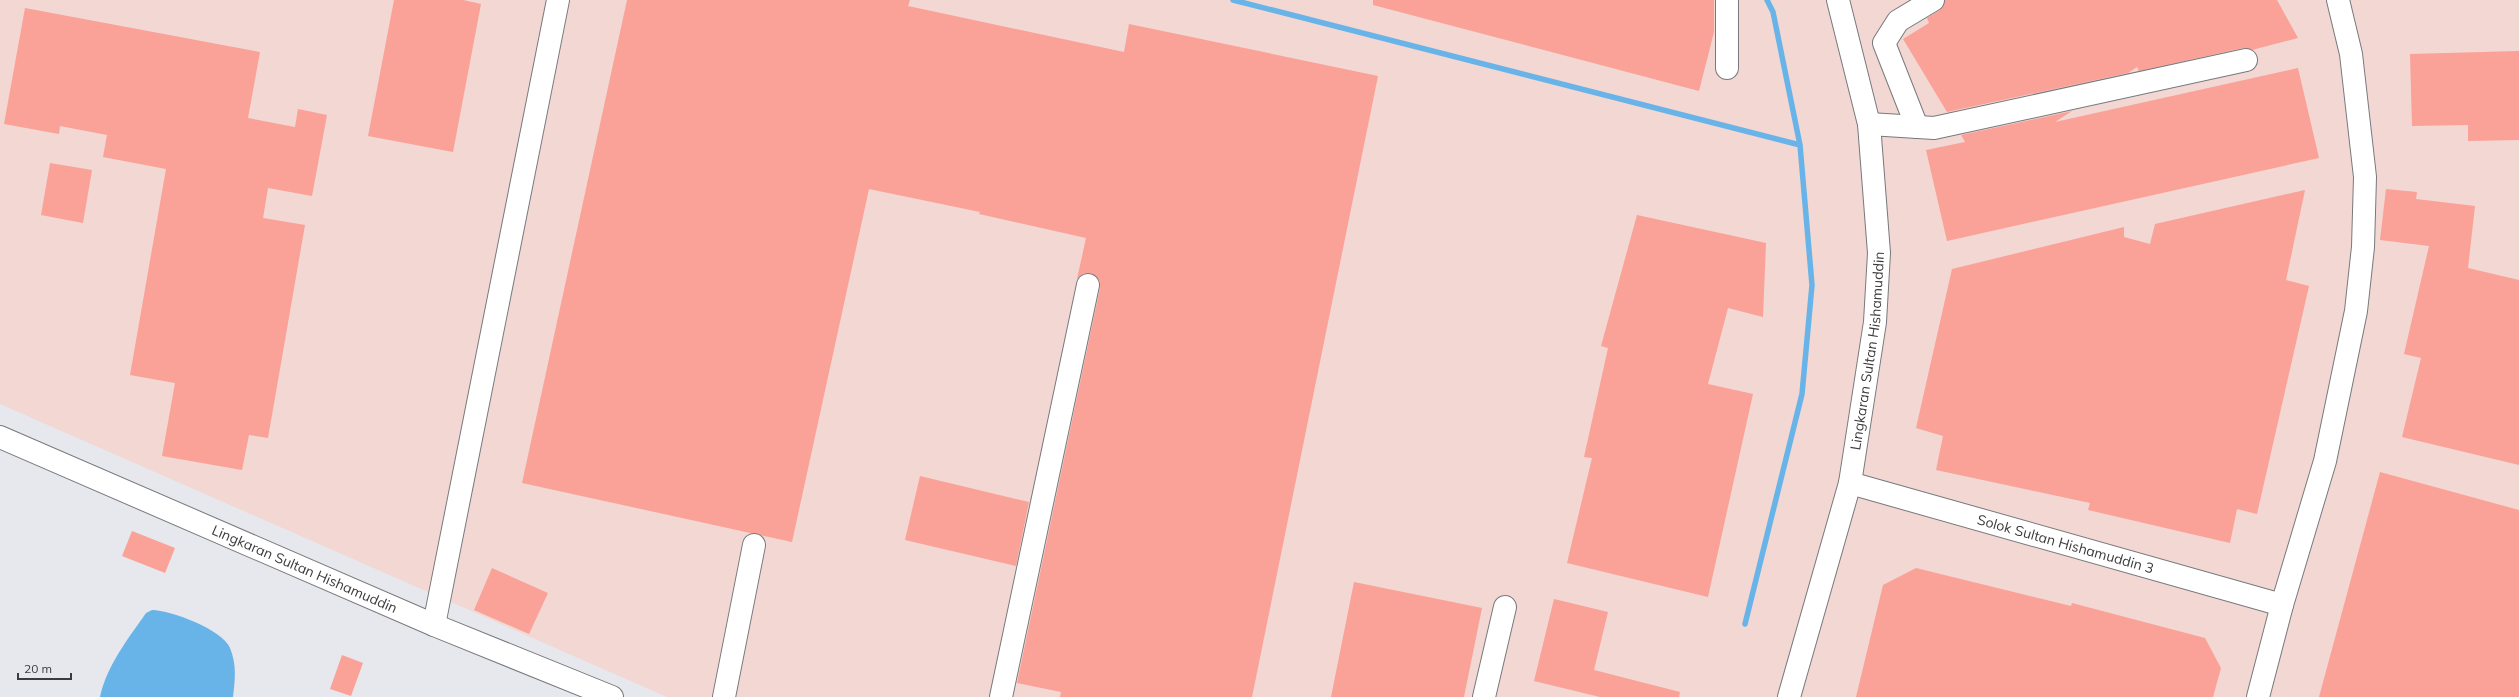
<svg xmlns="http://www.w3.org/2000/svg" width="2519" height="697" viewBox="0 0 2519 697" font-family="Mulish,sans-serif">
  <rect width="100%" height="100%" fill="#e7e8ed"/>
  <path fill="#f2d7d3" d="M0,0H2519V697H667L0,404Z"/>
  <path fill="#68b4e8" d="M152,610C171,610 223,630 230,648C237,665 235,680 233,697H100C107,665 128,639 146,613Z"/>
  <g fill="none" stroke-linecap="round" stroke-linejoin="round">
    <path stroke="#68b4e8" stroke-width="5.5" d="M1233,0L1800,145
      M1745,624L1802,394L1812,285L1800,145L1773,12L1767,0"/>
  </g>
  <path fill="#faa198" d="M394,0H463L481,4L453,152L368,136Z
    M627,0H910L908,6L1124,52L1129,24L1378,76L1252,697H1060L1061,692L1017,683L1100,288V281L1091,273H1084L1077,279L1086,238L979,214L980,212L869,189L792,542L522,483Z
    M1373,0H1714V32L1699,91L1373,5Z
    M1945,0H2277L2298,38L2252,50L2243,48L2139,71L2137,67L2128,73L1947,112L1903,39L1929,23L1927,18L1940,10Z
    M25,8L260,52L248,118L295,127L298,109L327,115L312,196L268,188L263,218L305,225L268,438L249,435L242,470L162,456L175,383L130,375L166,169L103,157L107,135L60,126L59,134L4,124Z
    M2519,51V140L2468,141V125L2412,126L2410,54Z
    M2298,68L2319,158L1947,241L1926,150L1965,142L1961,135L2072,111L2055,122Z
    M50,163L92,170L83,223L41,215Z
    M2386,189L2417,192L2416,199L2475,206L2468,268L2519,280V465L2402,437L2421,358L2404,354L2429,246L2380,240Z
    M2305,190L2286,280L2309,286L2257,514L2237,509L2230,543L2088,510L2090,503L1936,470L1943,436L1916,428L1952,269L2124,227V237L2150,244L2155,224Z
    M1637,215L1766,243L1763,317L1728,308L1708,384L1753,394L1708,597L1567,563L1592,458L1584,457L1608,348L1601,346Z
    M2380,472L2519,510V697H2319Z
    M920,476L1029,502L1016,566L905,540Z
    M132,531L175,548L165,573L122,556Z
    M492,568L548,593L529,634L474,610Z
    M1916,568L2071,606L2072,603L2205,638L2221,668L2213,697H1856L1883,585Z
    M1354,582L1482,608L1464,697H1331Z
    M1554,599L1608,612L1594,670L1680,692L1679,697H1600L1534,681Z
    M342,655L363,663L351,696L330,689Z"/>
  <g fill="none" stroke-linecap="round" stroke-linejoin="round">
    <g stroke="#78797d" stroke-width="24">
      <g id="minor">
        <path d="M1727,68V0"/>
        <path d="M1869,124L1934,128L2246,60"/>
        <path d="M1917,127L1884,43L1898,21L1933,0"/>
        <path id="s1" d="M0,437L434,625L612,697"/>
        <path id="s2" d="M1850,483L2282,605"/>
        <path d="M434,625L558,0"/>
        <path d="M724,697L754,545"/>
        <path d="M1001,697L1088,285"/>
        <path d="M1484,697L1505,607"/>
        <path id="s3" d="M1789,697L1850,483L1875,322L1879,253L1869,124L1838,0"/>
        <path d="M2258,697L2282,605L2325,461L2356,311L2363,247L2365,177L2351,54L2338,0"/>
      </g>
    </g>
    <use href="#minor" stroke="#fff" stroke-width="22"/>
  </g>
  <g text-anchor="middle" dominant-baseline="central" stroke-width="3" stroke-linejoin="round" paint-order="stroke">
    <g font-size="14" fill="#3b3b3d" stroke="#e7e8ed">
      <text stroke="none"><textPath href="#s3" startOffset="356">Lingkaran Sultan Hishamuddin</textPath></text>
      <text stroke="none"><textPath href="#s2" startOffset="224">Solok Sultan Hishamuddin 3</textPath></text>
      <text stroke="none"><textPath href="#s1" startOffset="332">Lingkaran Sultan Hishamuddin</textPath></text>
    </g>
  </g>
  <path d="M18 673v6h53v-6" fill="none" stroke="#3b3b3d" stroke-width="2"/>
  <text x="24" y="673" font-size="12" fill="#3b3b3d" stroke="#e7e8ed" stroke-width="3" paint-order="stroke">20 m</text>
</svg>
